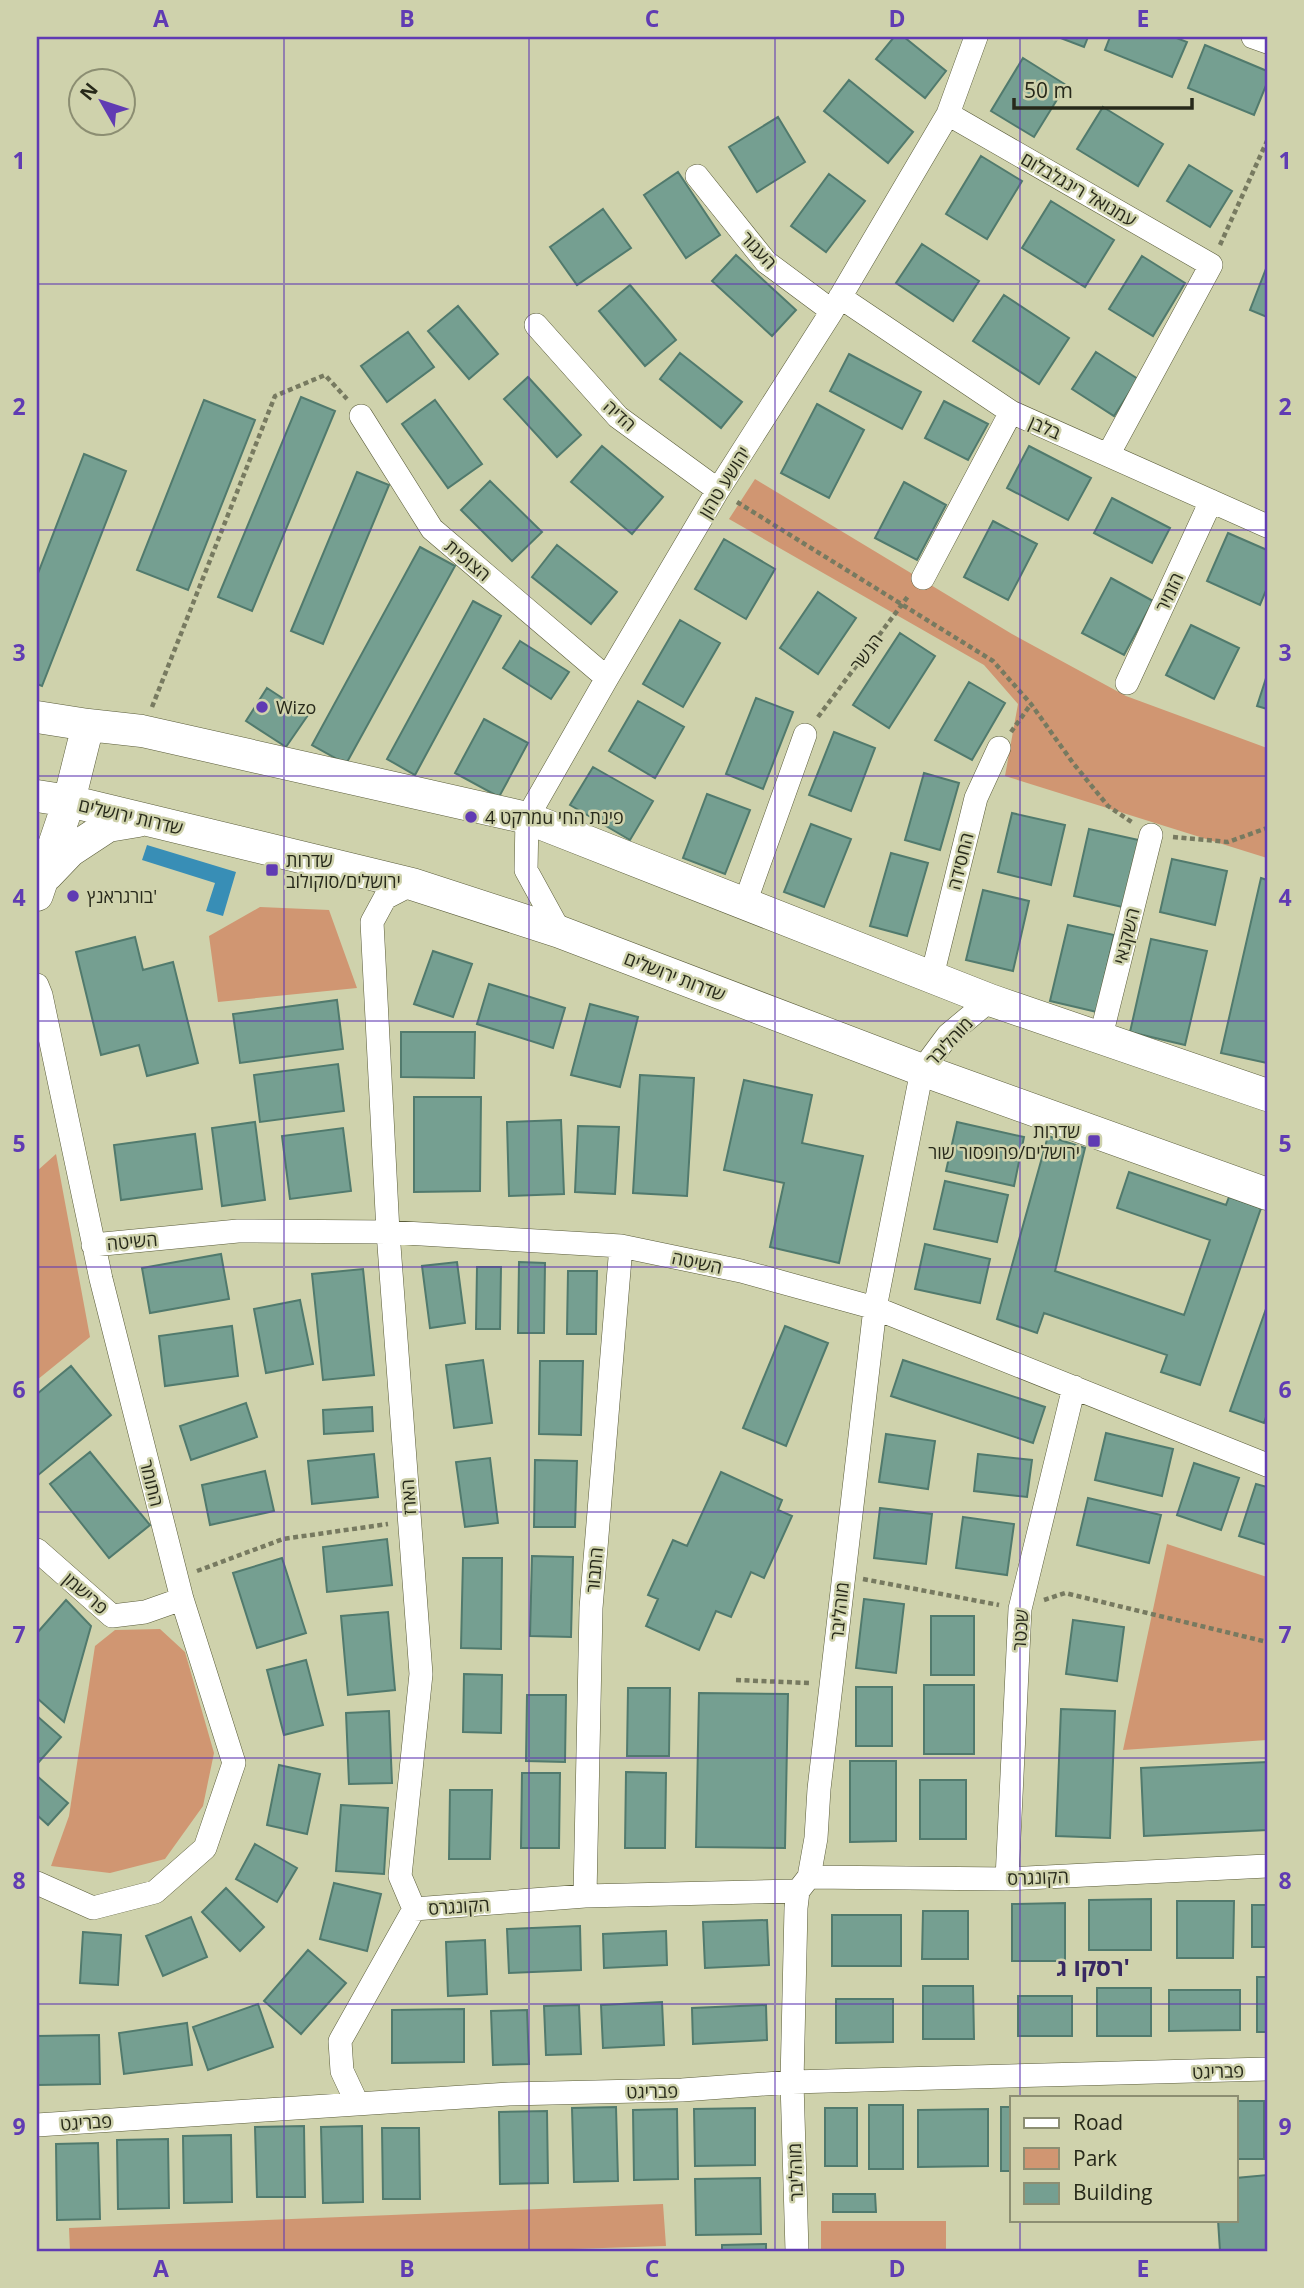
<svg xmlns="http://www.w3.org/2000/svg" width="1304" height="2288" viewBox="0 0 1304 2288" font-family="'Open Sans',Heebo,sans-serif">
  <rect width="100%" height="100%" fill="#cfd2ac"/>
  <path fill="#d09672" d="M755,479L1012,634L1126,696L1267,748V858L1005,776L1018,704L984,665L729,519Z
    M260,907L329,910L357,988L218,1002L209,936Z
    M56,1154L90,1337L37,1380V1171Z
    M1167,1544L1267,1577V1740L1123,1750Z
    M160,1629L185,1652L214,1753L203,1806L165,1859L110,1873L51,1866L69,1816L95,1646L115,1630Z
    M663,2204L666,2246L509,2251H70L69,2228Z
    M821,2221H946V2251H821Z"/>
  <path fill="#388eb6" d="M147,845L236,872L223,916L206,911L215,883L142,860Z"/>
  <path fill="#759f91" stroke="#517a6d" stroke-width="2" d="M894,37H904L946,71L925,98L876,59Z
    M1058,37H1088L1084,47Z
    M1110,37H1174L1187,42L1172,77L1105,50Z
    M1205,45L1267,71V83L1254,115L1188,88Z
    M1023,58L1066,85L1034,137L991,111Z
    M849,80L913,132L888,163L824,111Z
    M1103,107L1163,144L1138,186L1077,149Z
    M778,117L805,162L757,192L729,147Z
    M981,156L1022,181L987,239L946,214Z
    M1189,165L1232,191L1210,227L1167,201Z
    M678,172L720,235L686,258L644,195Z
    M829,174L865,201L826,252L791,226Z
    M1051,201L1114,240L1085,287L1022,248Z
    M603,209L631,248L577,285L550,247Z
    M922,244L979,281L953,321L896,283Z
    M736,255L796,310L772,336L712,281Z
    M1142,256L1185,283L1153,336L1109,309Z
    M1267,266V317L1250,310Z
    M630,285L676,340L645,366L599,311Z
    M1004,295L1069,338L1039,384L973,341Z
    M458,306L498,354L469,379L428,331Z
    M408,332L434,367L387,402L361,366Z
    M1096,352L1138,379L1114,416L1072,389Z
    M680,353L742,402L721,428L660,379Z
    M849,354L921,392L902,429L830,391Z
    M528,377L581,435L557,457L504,399Z
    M301,397L335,411L252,611L218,597Z
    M204,400L255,420L188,590L137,570Z
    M435,400L482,464L448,488L402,424Z
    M944,401L988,424L968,460L925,438Z
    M817,404L864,430L829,498L781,473Z
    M602,446L663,497L632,534L571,482Z
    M1029,446L1091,478L1068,520L1007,488Z
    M84,454L126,471L42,686L37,684V576Z
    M357,472L389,485L323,644L291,631Z
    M490,481L542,532L512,561L461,510Z
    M904,482L946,505L917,560L875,538Z
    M1112,498L1170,528L1152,563L1094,533Z
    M993,521L1037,544L1008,600L964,577Z
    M1228,533L1267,550V588L1260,605L1207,581Z
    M724,539L775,569L746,619L695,589Z
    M557,545L617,592L591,624L532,577Z
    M420,547L455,566L346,764L312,745Z
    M1111,578L1153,601L1124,655L1082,633Z
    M818,592L856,618L818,674L780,648Z
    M473,601L501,616L415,775L387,759Z
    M680,620L720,643L683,707L643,684Z
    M1191,625L1239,648L1214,699L1166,675Z
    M900,633L935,656L889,728L853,705Z
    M520,641L569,672L551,699L503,668Z
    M1267,675V709L1257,706Z
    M969,682L1005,703L972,760L935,740Z
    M267,688L308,715L286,747L246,721Z
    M756,698L793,712L763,789L726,774Z
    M638,701L684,727L655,778L609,751Z
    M484,719L528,743L499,797L455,773Z
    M834,732L875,748L851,811L809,795Z
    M593,767L653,801L630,840L570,805Z
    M924,773L959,783L940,850L905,840Z
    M707,794L750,810L725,874L683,858Z
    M1012,813L1065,825L1051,885L998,872Z
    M811,824L851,839L824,907L784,892Z
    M1089,829L1143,841L1127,908L1074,896Z
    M891,853L928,863L907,936L870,926Z
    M1172,859L1227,871L1215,925L1160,912Z
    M1261,878L1267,880V1063L1221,1053Z
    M983,890L1029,901L1013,971L966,960Z
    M1068,925L1114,935L1097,1012L1050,1001Z
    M135,937L143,970L173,962L198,1063L147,1076L139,1045L101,1055L76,952Z
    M1151,939L1207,951L1185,1045L1130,1032Z
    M433,951L472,964L453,1017L414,1004Z
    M489,984L565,1008L553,1048L477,1024Z
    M337,1000L343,1049L240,1063L233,1014Z
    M590,1004L638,1017L620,1087L571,1075Z
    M401,1032H475L474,1078L401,1077Z
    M338,1064L344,1111L260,1122L254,1075Z
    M640,1075L694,1078L687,1196L633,1193Z
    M744,1080L812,1095L802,1143L863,1156L839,1263L770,1247L784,1183L724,1170Z
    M414,1097H481L480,1191L414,1192Z
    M561,1120L564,1194L509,1196L507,1122Z
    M255,1122L265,1200L222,1206L212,1128Z
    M957,1122L1024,1137L1014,1186L946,1171Z
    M578,1126L619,1127L615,1194L575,1192Z
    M343,1128L351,1191L290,1199L282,1136Z
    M195,1134L202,1189L121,1200L114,1145Z
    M1048,1136L1085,1148L1055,1271L1184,1315L1210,1240L1117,1208L1129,1172L1226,1205L1229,1197L1261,1208L1200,1385L1161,1372L1167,1355L1044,1313L1037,1333L997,1319Z
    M945,1181L1008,1195L997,1242L934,1229Z
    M925,1244L990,1259L980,1303L915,1289Z
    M221,1254L229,1299L150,1313L142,1268Z
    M457,1262L465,1323L430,1328L422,1266Z
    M519,1262L545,1263L544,1333H518Z
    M477,1267H501L500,1329H476Z
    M363,1269L374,1375L323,1380L312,1274Z
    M568,1271H597L596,1334H567Z
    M300,1300L313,1364L266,1373L254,1309Z
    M1267,1306V1414L1264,1423L1230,1411Z
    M232,1326L238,1376L165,1386L159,1336Z
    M785,1326L828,1343L786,1446L743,1428Z
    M483,1360L492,1423L454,1428L446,1365Z
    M903,1360L1045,1407L1033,1443L891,1396Z
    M540,1361H583L581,1435L539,1434Z
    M71,1366L111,1415L37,1476V1394Z
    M246,1403L257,1437L191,1460L180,1426Z
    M372,1407L373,1431L324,1434L323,1410Z
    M1106,1433L1173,1449L1162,1496L1095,1480Z
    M886,1434L935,1441L928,1489L879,1482Z
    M90,1452L150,1525L109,1558L50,1484Z
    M374,1454L378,1497L312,1504L308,1461Z
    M978,1454L1032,1460L1027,1497L974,1491Z
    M490,1458L498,1523L465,1527L456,1462Z
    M535,1460L577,1461L575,1527H534Z
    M1194,1463L1239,1478L1221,1530L1177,1515Z
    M265,1471L274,1511L210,1525L202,1485Z
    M721,1472L782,1500L778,1510L792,1516L764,1578L751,1572L731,1617L716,1611L699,1650L646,1626L658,1599L648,1595L673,1540L687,1546Z
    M1256,1484L1267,1487V1545L1239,1536Z
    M1088,1498L1161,1515L1149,1563L1077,1545Z
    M880,1508L932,1514L926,1564L874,1558Z
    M963,1517L1014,1524L1007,1575L956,1568Z
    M387,1539L392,1585L327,1592L323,1547Z
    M532,1556L573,1557L571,1637L530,1636Z
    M282,1558L306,1633L257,1648L233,1573Z
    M463,1558H502L501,1649L461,1648Z
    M864,1599L904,1604L896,1673L856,1668Z
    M66,1600L91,1626L64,1722L37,1698V1633Z
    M388,1612L395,1690L348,1695L341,1616Z
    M931,1616H974V1675H931Z
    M1073,1620L1124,1627L1117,1681L1066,1674Z
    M306,1660L323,1725L284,1735L267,1670Z
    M464,1674L502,1675L501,1733L463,1732Z
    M924,1685H974V1754H924Z
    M856,1687H892V1746H856Z
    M628,1688H670L669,1756H627Z
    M699,1693L788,1694L785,1848L696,1847Z
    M527,1695H566L565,1762L526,1761Z
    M1061,1709L1115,1711L1110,1838L1056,1836Z
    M389,1711L392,1783L349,1784L346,1713Z
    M37,1716L61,1737L37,1764Z
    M850,1761H896V1841L850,1842Z
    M1267,1762V1830L1144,1836L1141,1768Z
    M279,1765L320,1774L307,1834L267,1825Z
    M626,1772L666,1773L665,1848H625Z
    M522,1773H560L559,1848H521Z
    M37,1776L68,1803L48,1825L37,1815Z
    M920,1780H966V1839H920Z
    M450,1790H492L490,1859H449Z
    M341,1805L388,1808L384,1874L336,1871Z
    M255,1844L297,1868L277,1902L236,1879Z
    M334,1883L381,1894L367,1951L320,1939Z
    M226,1888L264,1927L240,1951L202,1912Z
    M1151,1899V1950H1089V1900Z
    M1177,1901H1234L1233,1958H1177Z
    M1065,1903V1961H1012V1904Z
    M1252,1905H1267V1947H1252Z
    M923,1911H968V1959H922Z
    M832,1915H901V1966H832Z
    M191,1917L207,1957L163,1976L146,1936Z
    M767,1920L769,1965L705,1968L703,1922Z
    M580,1926L581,1970L509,1973L507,1929Z
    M666,1931L667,1965L604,1968L603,1934Z
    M83,1932L121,1935L118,1985L80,1983Z
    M485,1940L487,1994L448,1996L446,1942Z
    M308,1950L346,1983L301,2034L264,2001Z
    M1257,1977H1267V2032H1257Z
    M923,1986H973L974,2039H923Z
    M1097,1988H1151V2036H1097Z
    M1169,1990H1240V2030L1169,2031Z
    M1018,1996H1072V2036H1018Z
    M836,1999H893V2042L836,2043Z
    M662,2002L664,2045L603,2048L601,2005Z
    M258,2004L273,2047L208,2070L193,2027Z
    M579,2005L581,2054L546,2055L544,2006Z
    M766,2005L767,2040L693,2044L692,2008Z
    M464,2009V2062L392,2063V2010Z
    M527,2010L529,2064L493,2065L491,2011Z
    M187,2023L192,2065L124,2074L119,2033Z
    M99,2035L100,2084L37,2085V2036Z
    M1236,2101H1264V2159H1236Z
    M869,2105H903V2169H869Z
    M616,2107L618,2181L574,2182L572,2108Z
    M1001,2107H1012V2171H1001Z
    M755,2108V2165L695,2166L694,2109Z
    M825,2108H857V2166H825Z
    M677,2109L678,2179L634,2180L633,2110Z
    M988,2109V2166L918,2167V2110Z
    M547,2111L548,2183L500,2184L499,2112Z
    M304,2126L305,2197H257L255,2127Z
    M362,2126L363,2202L323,2203L321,2127Z
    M382,2128H419L420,2199H383Z
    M231,2135L232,2202L184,2203L183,2136Z
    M168,2139L169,2208L118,2209L117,2140Z
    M98,2143L100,2219L57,2220L56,2144Z
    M1267,2175V2251H1220L1218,2220H1236V2178Z
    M760,2178L761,2234L696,2235L695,2179Z
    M833,2194H875L876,2212H833Z
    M766,2244V2251H722V2245Z"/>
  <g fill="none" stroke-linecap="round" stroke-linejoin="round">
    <g stroke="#5a5c3a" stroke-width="24">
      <path id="street" d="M1253,37L1267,42
        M948,114L1211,265L1108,455
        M697,176L766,262L832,311
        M840,297L1011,412L1267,526
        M536,325L618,417L718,490
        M361,416L432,529L607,678
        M923,578L1011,412
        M1127,683L1211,501
        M745,903L805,735
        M560,932L526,870L527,818L607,678L718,490L832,311L948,114L976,37
        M932,976L976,798L999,748
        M37,985L41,995L101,1279L182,1599L234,1763L205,1848L155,1892L93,1908L37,1883
        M1101,1036L1151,835
        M93,1245L238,1231L388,1232L621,1246L741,1271L875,1308L1267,1465
        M37,1550L112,1616L145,1612L182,1599
        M809,1877L1007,1879L1267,1866
        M1007,1879L1020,1609L1074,1387
        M585,1896L591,1608L621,1246
        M414,1909L585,1896L798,1891
        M357,2103L342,2071L340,2041L414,1909L400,1876L421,1674L388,1232L372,922L385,898L412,884
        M37,2125L509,2094L682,2090L792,2082L1267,2069
        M797,2251L792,2082L796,1908L798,1891L809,1877L816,1838L819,1789L875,1308L922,1070L948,1035L990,1000"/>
    </g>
    <g stroke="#5a5c3a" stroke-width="33">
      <path id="secondary" d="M37,717L88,725L142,731L527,818L990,1000L1267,1095
        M37,796L69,801L412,884L560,932L922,1070L1267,1194
        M47,875L70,851L108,826L138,821
        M37,895L69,801L88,725"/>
    </g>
    <path stroke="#777a60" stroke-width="4.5" stroke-dasharray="5 3.5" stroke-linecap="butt" d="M1220,245L1267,141
      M737,502L993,661L1031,704L1073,763L1108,806L1133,823
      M152,707L275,396L325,375L347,399
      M818,717L909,595
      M1011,732L1031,704
      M1173,837L1228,842L1267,828
      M197,1571L283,1539L388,1524
      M863,1579L999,1605
      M1044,1600L1065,1593L1267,1642
      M736,1680L809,1683"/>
    <use href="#street" stroke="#fff" stroke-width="23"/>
    <use href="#secondary" stroke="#fff" stroke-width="32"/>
  </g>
  <path fill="none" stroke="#603bb3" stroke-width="2" stroke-opacity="0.55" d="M284,37V2251M529,37V2251M775,37V2251M1020,37V2097M37,284H1267M37,530H1267M37,776H1267M37,1021H1267M37,1267H1267M37,1512H1267M37,1758H1267M37,2004H1267M1020,2220V2251"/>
  <g fill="#603bb3" stroke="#cfd2ac" stroke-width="2.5">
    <circle cx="262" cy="707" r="7"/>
    <circle cx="471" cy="817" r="7"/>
    <rect x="265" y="863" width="14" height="14" rx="3.5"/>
    <circle cx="73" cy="896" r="7"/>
    <rect x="1087" y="1134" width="14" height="14" rx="3.5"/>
  </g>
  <g text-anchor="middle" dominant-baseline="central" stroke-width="5" stroke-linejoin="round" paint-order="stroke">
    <g font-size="18" fill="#27291a" stroke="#cfd2ac">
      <text transform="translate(1079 189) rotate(30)">עמנואל רינגלבלום</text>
      <text transform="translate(759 250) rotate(47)">העגור</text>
      <text transform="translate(620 415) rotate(42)">הדיה</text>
      <text transform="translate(1045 427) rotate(24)">בלבן</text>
      <text transform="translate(724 482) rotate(-58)">יהושע טהון</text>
      <text transform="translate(468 560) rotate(40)">הצופית</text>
      <text transform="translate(1169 592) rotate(-65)">הזמיר</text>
      <text transform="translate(866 652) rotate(-54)">הנשר</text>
      <text transform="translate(131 816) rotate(13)">שדרות ירושלים</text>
      <text transform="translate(960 861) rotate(-76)">החסידה</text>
      <text transform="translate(1126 936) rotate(-76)">השקנאי</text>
      <text transform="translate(675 976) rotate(21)">שדרות ירושלים</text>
      <text transform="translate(949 1041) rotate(-47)">מוהליבר</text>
      <text transform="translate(132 1241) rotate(-5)">השיטה</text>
      <text transform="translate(697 1262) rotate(12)">השיטה</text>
      <text transform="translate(152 1483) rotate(76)">התומר</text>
      <text transform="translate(408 1497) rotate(-94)">הארז</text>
      <text transform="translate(594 1570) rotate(-85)">התבור</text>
      <text transform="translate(86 1593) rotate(41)">פרישמן</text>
      <text transform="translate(839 1611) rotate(-84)">מוהליבר</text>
      <text transform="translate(1020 1630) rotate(-86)">שכטר</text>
      <text transform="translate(1038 1877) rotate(-2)">הקונגרס</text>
      <text transform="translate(459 1906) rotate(-4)">הקונגרס</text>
      <text transform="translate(1218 2071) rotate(-2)">פבריגט</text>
      <text transform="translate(652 2091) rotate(-1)">פבריגט</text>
      <text transform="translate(86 2122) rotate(-4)">פבריגט</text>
      <text transform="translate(795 2172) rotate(-92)">מוהליבר</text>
    </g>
    <g font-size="18" fill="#27291a" stroke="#cfd2ac" text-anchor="start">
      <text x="276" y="707">Wizo</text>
      <text x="485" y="817">מרקט 4u פינת החי</text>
      <text x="286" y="860">שדרות<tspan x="286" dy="21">ירושלים/סוקולוב</tspan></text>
      <text x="87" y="896">בורגראנץ'</text>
      <text x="1080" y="1131" text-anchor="end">שדרות<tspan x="1080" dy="21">ירושלים/פרופסור שור</tspan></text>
    </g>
    <g font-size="24" font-weight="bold" fill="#372762" stroke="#cfd2ac">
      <text x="1093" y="1966">רסקו ג'</text>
    </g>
  </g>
  <rect width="1304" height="2288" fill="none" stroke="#cfd2ac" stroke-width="77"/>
  <rect x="1010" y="2096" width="228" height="126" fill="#cfd2ac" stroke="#8c8e72" stroke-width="2"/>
  <rect x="1024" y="2118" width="35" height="10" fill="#ffffff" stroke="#8c8e72" stroke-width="2"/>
  <text x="1073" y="2130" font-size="21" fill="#27291a">Road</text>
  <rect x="1024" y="2148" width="35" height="21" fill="#d09672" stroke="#8c8e72" stroke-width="2"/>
  <text x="1073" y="2166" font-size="21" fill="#27291a">Park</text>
  <rect x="1024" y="2183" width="35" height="21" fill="#759f91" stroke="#8c8e72" stroke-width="2"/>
  <text x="1073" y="2200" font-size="21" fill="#27291a">Building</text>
  <g transform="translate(102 102) rotate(309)"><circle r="33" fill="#cfd2ac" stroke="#8c8e72" stroke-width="2"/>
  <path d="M0-5L12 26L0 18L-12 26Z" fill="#603bb3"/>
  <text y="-10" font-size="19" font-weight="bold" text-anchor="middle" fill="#27291a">N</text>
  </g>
  <path d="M1014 98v10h178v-10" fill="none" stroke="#27291a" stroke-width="3.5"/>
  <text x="1024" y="98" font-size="21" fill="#27291a" stroke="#cfd2ac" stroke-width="5" paint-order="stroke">50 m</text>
  <rect x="38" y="38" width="1228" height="2212" fill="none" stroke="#603bb3" stroke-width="2.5"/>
  <g font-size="23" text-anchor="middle" font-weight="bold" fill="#603bb3">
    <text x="161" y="27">A</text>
    <text x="407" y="27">B</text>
    <text x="652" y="27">C</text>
    <text x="897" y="27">D</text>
    <text x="1143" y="27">E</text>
    <text x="19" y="169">1</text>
    <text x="1285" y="169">1</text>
    <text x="19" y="415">2</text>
    <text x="1285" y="415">2</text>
    <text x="19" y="661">3</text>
    <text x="1285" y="661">3</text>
    <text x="19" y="906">4</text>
    <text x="1285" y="906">4</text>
    <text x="19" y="1152">5</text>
    <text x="1285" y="1152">5</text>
    <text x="19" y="1398">6</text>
    <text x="1285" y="1398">6</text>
    <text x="19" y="1643">7</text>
    <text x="1285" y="1643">7</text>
    <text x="19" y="1889">8</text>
    <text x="1285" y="1889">8</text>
    <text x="19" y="2135">9</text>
    <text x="1285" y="2135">9</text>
    <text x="161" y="2277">A</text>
    <text x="407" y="2277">B</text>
    <text x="652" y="2277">C</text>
    <text x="897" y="2277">D</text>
    <text x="1143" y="2277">E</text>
  </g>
</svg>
